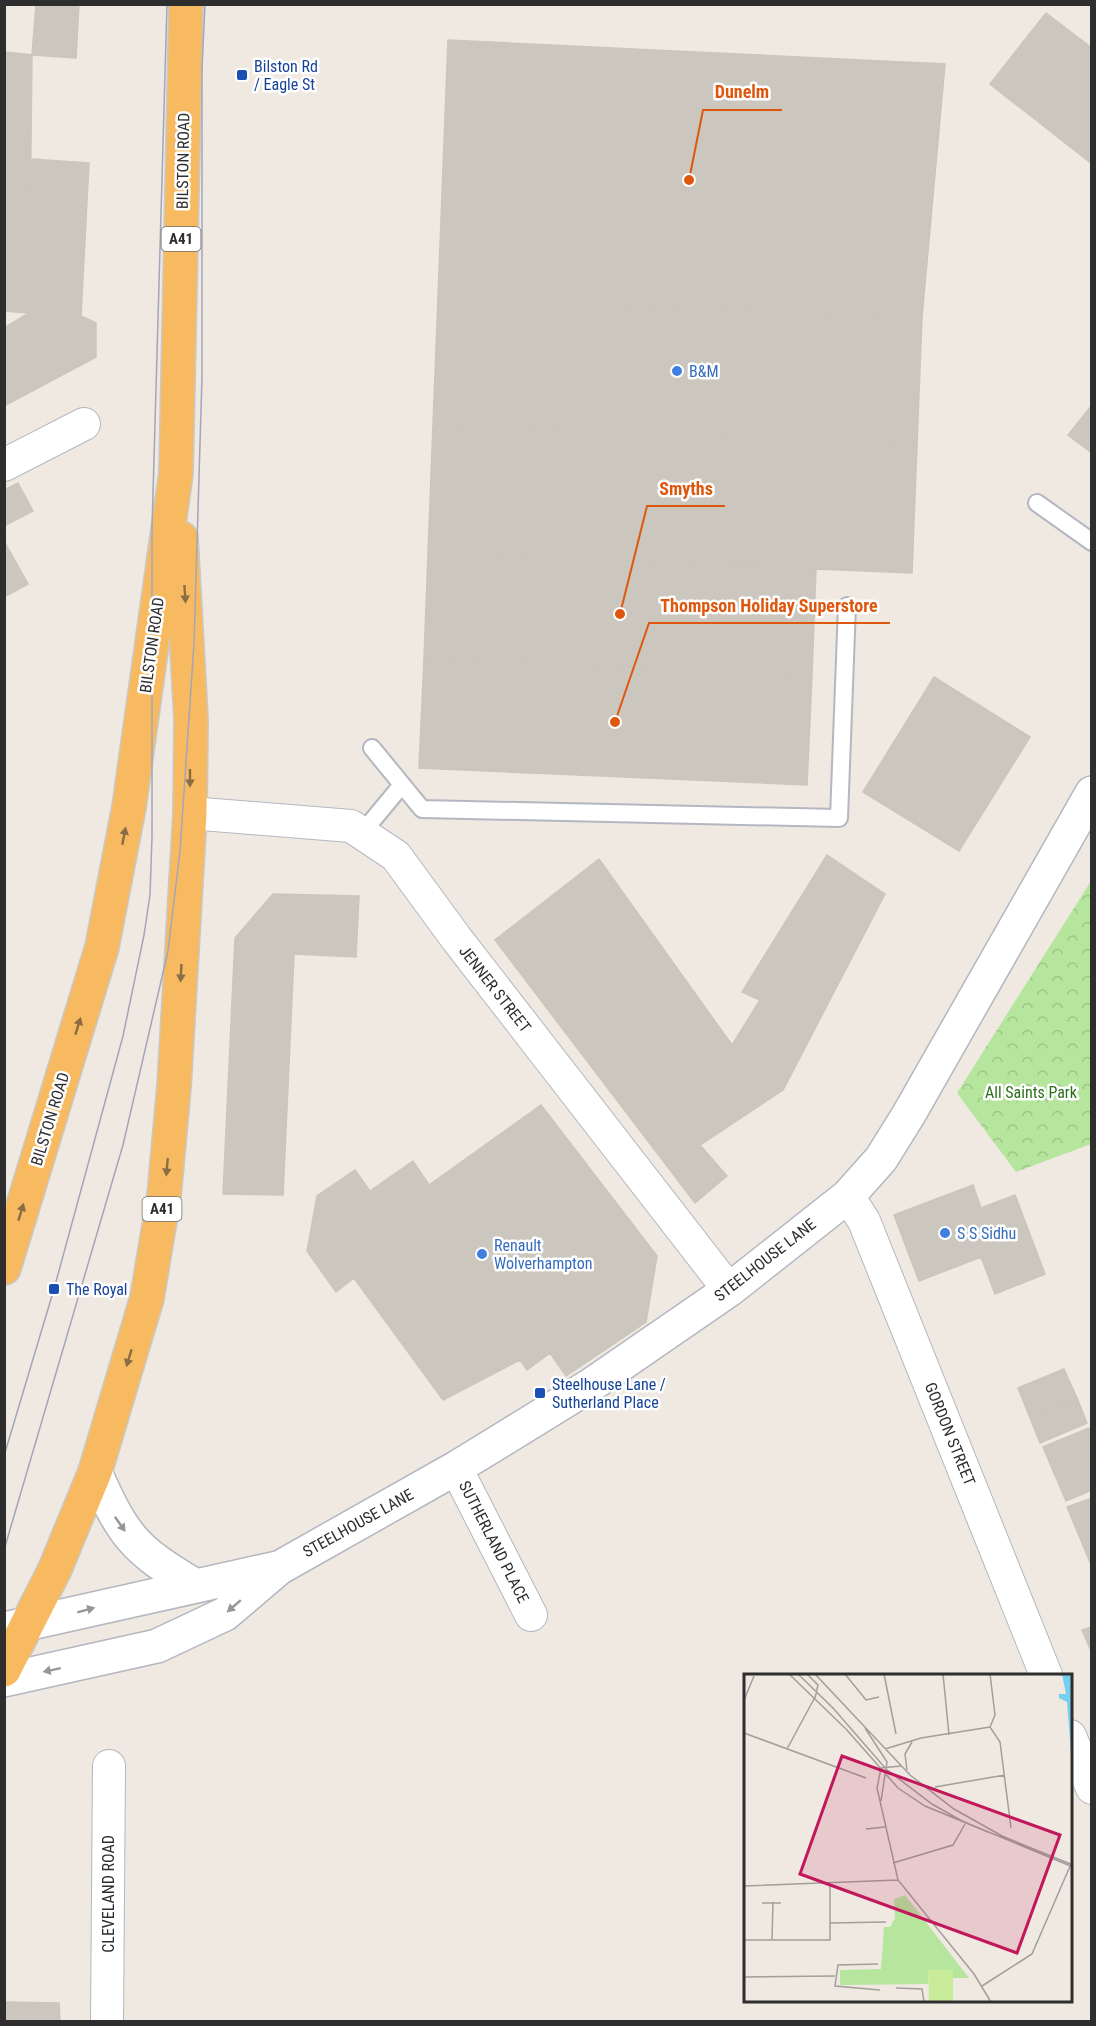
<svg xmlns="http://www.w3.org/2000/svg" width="1096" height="2026" viewBox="0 0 1096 2026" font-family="'Roboto Condensed',sans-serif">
  <defs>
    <pattern id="forest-crowns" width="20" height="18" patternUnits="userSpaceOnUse" patternTransform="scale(1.5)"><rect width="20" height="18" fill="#b6e59e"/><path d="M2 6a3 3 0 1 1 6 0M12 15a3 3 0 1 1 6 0" fill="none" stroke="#9dc588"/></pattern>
  </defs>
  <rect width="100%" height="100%" fill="#efe9e1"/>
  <path fill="url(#forest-crowns)" d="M1091,881V1144L1016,1172L957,1093Z"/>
  <path fill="#cbc7bf" stroke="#cbc5ba" stroke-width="1.5" d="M36,4H79L76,58L32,55Z
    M1046,13L1092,48V164L990,84Z
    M448,40L945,64L922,317L438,297Z
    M4,52L32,55L29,313L4,311Z
    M31,159L89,163L81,316L96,323V357L4,406V328L29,313Z
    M438,297L922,317L917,445L433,425Z
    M1092,405V453L1068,435Z
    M433,425L917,445L912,573L428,553Z
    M18,483L33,511L4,526V490Z
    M4,541L28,584L4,597Z
    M428,553L816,569L812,675L424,659Z
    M424,659L812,675L807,785L419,768Z
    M934,677L1030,737L959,851L863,792Z
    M827,855L885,894L783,1090L700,1145L727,1176L695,1203L495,940L599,859L732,1045L760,1000L742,992Z
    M273,894L359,896L356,957L294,954L283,1195L223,1194L235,938Z
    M541,1105L657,1256L646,1322L566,1376L550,1353L527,1370L520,1360L443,1400L354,1278L336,1292L307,1251L317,1196L355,1170L370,1191L413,1161L429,1185Z
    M973,1185L981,1208L1015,1195L1045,1274L995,1294L981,1257L919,1281L894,1215Z
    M1064,1369L1077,1398L1030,1418L1018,1388Z
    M1077,1398L1087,1423L1040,1443L1030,1418Z
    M1089,1428L1092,1458L1054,1473L1043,1447Z
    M1092,1458V1490L1066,1501L1054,1473Z
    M1092,1498V1567L1067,1507Z
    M1092,1627V1653L1082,1630Z
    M4,2002L59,2003L60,2022H4Z"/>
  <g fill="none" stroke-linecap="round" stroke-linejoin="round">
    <g stroke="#b4b7c1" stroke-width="20">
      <path id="service" d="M1037,503L1092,542
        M372,748L422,809L839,818L847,606
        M362,833L401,786"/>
    </g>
    <g stroke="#b4b7c1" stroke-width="34">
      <path id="minor" d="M4,465L84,424
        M190,813L351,826L396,856L456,938L729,1290
        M848,1196L864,1221L1046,1675
        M456,1468L531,1615
        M1070,1736L1092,1788
        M107,2022L109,1766"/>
    </g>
    <g stroke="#b4b7c1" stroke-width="36">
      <path id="tertiary" d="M95,1472C123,1535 133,1549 194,1585
        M4,1629L277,1568
        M4,1680L157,1646L225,1614L279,1568L456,1468L591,1385L729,1290L848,1196L881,1159L909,1114L1092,793"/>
    </g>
    <g stroke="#c9c9c9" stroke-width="36">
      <path id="trunk" d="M4,1268L102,947L129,807L176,473L186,4
        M4,1670L55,1569L95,1472L147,1298L164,1196L174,1087L190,813L191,720L181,538"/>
    </g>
    <use href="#service" stroke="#fff" stroke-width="16"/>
    <use href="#minor" stroke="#fff" stroke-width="32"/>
    <use href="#tertiary" stroke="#fff" stroke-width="33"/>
    <use href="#trunk" stroke="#f8ba60" stroke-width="33"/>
    <path stroke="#a3a6b8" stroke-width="1.5" d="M4,1456L54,1289L123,1036L144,935L150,895L152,837V529L167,4
      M4,1550L123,1145L168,951L180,851L194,644L202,377V68L205,4"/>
  </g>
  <defs><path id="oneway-solid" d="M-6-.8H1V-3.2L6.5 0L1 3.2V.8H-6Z" transform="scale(1.5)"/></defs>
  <g fill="#896d44">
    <use href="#oneway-solid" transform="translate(185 594) rotate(86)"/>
    <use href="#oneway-solid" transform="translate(190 778) rotate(90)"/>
    <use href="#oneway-solid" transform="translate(124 836) rotate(-79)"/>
    <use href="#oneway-solid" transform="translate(181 973) rotate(93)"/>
    <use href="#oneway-solid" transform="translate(78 1026) rotate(-73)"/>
    <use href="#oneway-solid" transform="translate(167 1167) rotate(95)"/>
    <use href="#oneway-solid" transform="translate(21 1212) rotate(-73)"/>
    <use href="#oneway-solid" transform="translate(129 1358) rotate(107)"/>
  </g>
  <g fill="#969696">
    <use href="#oneway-solid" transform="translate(120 1524) rotate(55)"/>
    <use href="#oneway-solid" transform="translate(234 1606) rotate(139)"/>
    <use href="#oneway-solid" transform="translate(86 1610) rotate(-15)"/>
    <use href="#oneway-solid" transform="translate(52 1670) rotate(168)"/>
  </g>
  <g fill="#1a4fb4" stroke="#fff" stroke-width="2">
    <rect x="236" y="69" width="12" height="12" rx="3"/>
    <rect x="48" y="1283" width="12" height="12" rx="3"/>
    <rect x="534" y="1387" width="12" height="12" rx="3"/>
  </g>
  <g fill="#3f7fe0" stroke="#fff" stroke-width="2">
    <circle cx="677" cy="371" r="6"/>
    <circle cx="945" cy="1233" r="6"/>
    <circle cx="482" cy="1254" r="6"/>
  </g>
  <g text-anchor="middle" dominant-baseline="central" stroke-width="5" stroke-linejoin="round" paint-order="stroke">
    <g fill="#fff" stroke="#6d6d6d" stroke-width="1.5">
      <rect x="161.5" y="227" width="39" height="24" rx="4.5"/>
      <rect x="142.5" y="1197" width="39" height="24" rx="4.5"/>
    </g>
    <g font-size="15" font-weight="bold" fill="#2e2e2e">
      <text x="181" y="239">A41</text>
      <text x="162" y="1209">A41</text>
    </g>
    <g font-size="16" fill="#164399" stroke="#fff" text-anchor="start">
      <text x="254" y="66">Bilston Rd<tspan x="254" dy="18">/ Eagle St</tspan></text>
      <text x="66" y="1289">The Royal</text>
      <text x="552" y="1384">Steelhouse Lane /<tspan x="552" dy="18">Sutherland Place</tspan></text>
    </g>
    <g font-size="16" fill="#2e2e2e" stroke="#fff">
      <text transform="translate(183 161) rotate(-89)">BILSTON ROAD</text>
      <text transform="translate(152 645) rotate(-82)">BILSTON ROAD</text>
      <text transform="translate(495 989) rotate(52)">JENNER STREET</text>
      <text transform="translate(50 1119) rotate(-73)">BILSTON ROAD</text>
      <text transform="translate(765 1260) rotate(-38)">STEELHOUSE LANE</text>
      <text transform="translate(950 1434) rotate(68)">GORDON STREET</text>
      <text transform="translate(358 1523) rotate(-29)">STEELHOUSE LANE</text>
      <text transform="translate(494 1542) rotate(63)">SUTHERLAND PLACE</text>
      <text transform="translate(108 1894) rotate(-90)">CLEVELAND ROAD</text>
    </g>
    <g font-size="16" fill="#366cbe" stroke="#fff" text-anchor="start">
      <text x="689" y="371">B&amp;M</text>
      <text x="957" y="1233">S S Sidhu</text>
      <text x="494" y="1245">Renault<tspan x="494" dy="18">Wolverhampton</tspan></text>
    </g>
    <g font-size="16" fill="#2c6e1b" stroke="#fff">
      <text x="1031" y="1092">All Saints Park</text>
    </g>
  </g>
  <g transform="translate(744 1674)">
    <rect width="328" height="328" fill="#efe9e1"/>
    <path d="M161,221L225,304H209V296H185L184,310L96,311V296L137,295L140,253H146L151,244L150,225Z" fill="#b6e59e"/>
    <path d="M209,296V328H185L184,296Z" fill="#c9ec9a"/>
    <path d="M318,0H328V89L323,28L315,24V20H322Z" fill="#75cff0"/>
    <path fill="none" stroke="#a29e99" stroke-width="1.5" d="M45,0L102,55L154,114L181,132L244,158M54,0L89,34L142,95L188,130L218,147L329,193M63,0L74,11L71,24M71,0L166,101L210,135L258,162L329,191M101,0L122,26L135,23M140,0L152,60M199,0L205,61M0,26L10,2M246,53L256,68L267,154M246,53L251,41L246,0M121,54L143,88L137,127M0,59L122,104M43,75L70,25M141,75L177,64L246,53M157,92L137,94L133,114L154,206L230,300L247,328M163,96L161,80L168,68M191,113L261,101M122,155L141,153M149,189L209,171L221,150M0,212L154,206M18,229H37M86,249L142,248M28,265L29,228M0,266H86V209M134,290L94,291L91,312L136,316M0,303L91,302M238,312L288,280L327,190M152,314L178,315L180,328"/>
    <path fill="#c2185b" fill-opacity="0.15" stroke="#c2185b" stroke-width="3" d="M98,82L316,161L273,279L56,200Z"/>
    <rect width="328" height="328" fill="none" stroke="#2e2e2e" stroke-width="3"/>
  </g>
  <path fill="none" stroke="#df570e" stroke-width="2" d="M689 180L703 110H782M620 614L647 506H725M615 722L649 623H890"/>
  <g fill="#df570e" stroke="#fff" stroke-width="2">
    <circle cx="689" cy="180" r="6"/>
    <circle cx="620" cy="614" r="6"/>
    <circle cx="615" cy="722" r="6"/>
  </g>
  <g font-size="18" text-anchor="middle" font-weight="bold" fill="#df570e" stroke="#fff" stroke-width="5" stroke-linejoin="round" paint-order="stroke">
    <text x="742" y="98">Dunelm</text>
    <text x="686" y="495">Smyths</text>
    <text x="769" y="612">Thompson Holiday Superstore</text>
  </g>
  <rect width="1096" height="2026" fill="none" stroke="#2e2e2e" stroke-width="12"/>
</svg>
